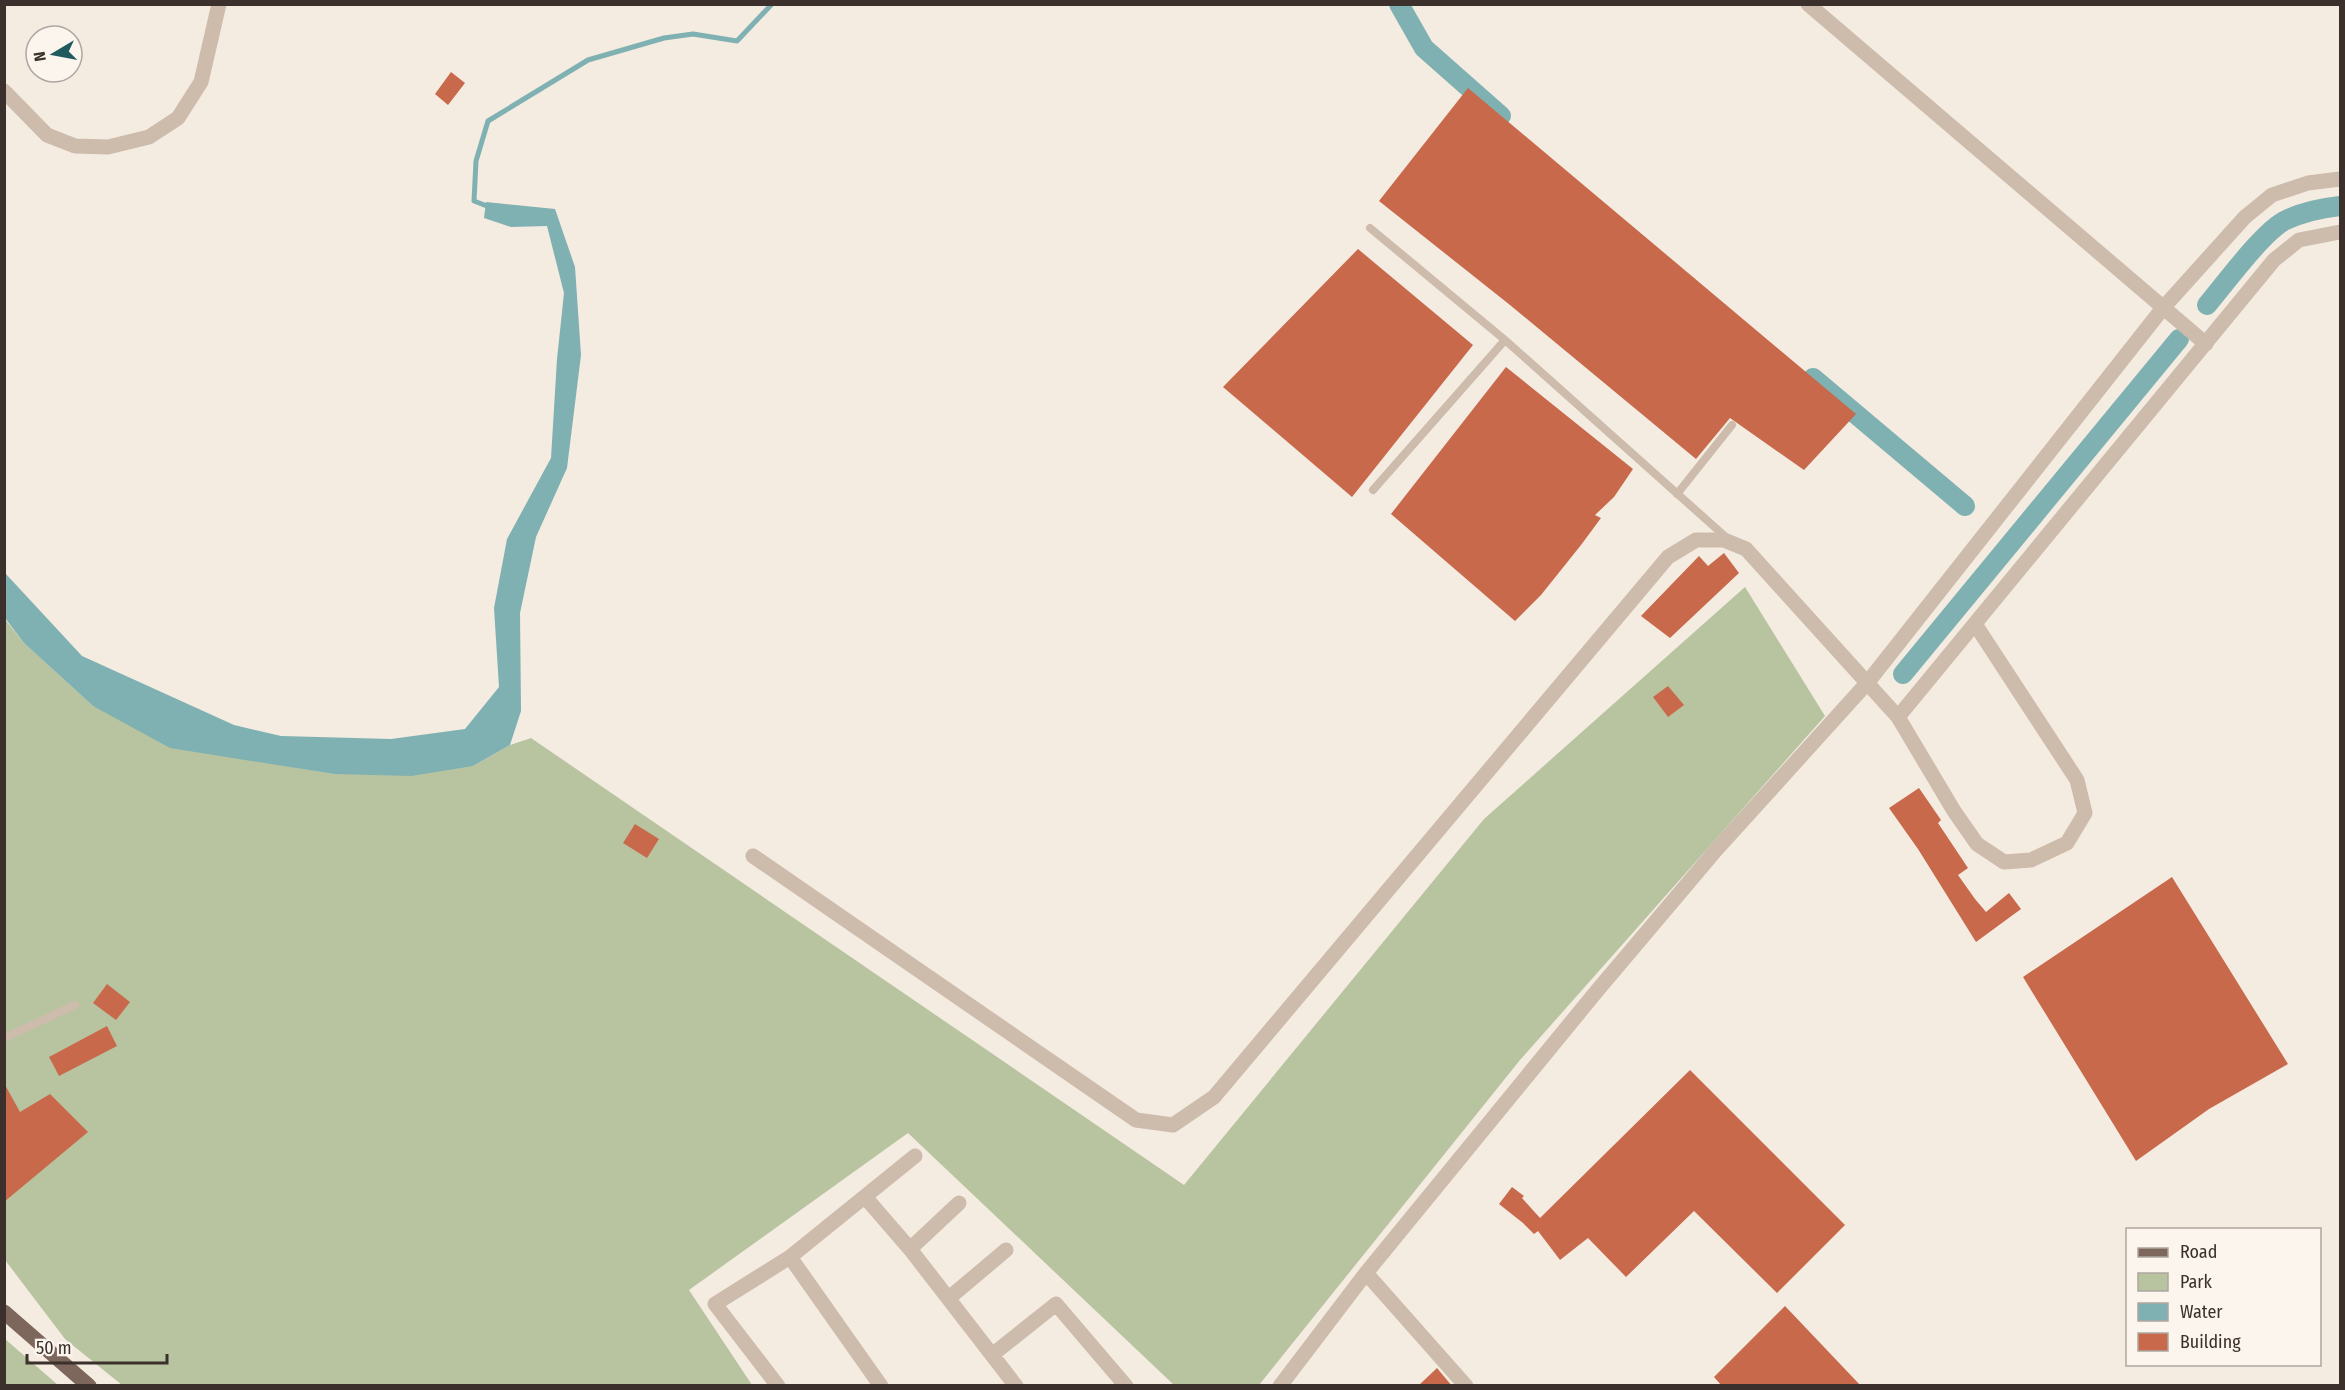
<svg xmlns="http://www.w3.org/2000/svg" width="2345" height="1390" viewBox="0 0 2345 1390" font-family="'Fira Sans Condensed',sans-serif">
  <rect width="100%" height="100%" fill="#f4ebe1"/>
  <path fill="#b8c4a0" d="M1745,587L1825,716L1520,1060L1259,1385H1174L908,1133L689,1290L752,1385H122L65,1339L5,1260L4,618L24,643L93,706L262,762L334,774L473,766L510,745L531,738L1184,1185L1484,819Z
    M5,1339L58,1385H5Z"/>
  <path fill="#7fb0b2" d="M486,202L555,209L575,267L581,355L567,468L536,537L520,613L521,711L510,745L473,766L411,776L334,774L170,748L93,706L24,643L5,618V573L82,656L234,725L281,736L391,739L465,729L499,687L494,608L507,539L551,458L557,359L564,293L547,226L511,227L484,218Z"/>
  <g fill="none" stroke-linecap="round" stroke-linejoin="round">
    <path stroke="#7fb0b2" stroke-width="5" d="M492,208L474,201L476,161L488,121L588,60L664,38L693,34L737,41L772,4"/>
    <path stroke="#7fb0b2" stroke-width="20" d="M1399,4L1424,48L1501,116
      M2207,305C2224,285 2264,230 2286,220C2303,212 2322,208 2340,206
      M1813,378L1965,506
      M1903,674L2179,339"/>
  </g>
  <path fill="#c8694b" d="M451,72L465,83L448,105L435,94Z
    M1468,88L1856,414L1804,470L1730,418L1696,459L1510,305L1379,201Z
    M1358,249L1473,345L1352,497L1223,387Z
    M1506,367L1633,469L1614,497L1595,515L1601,518L1581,545L1541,595L1515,621L1391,514Z
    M1724,553L1739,573L1670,638L1641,616L1699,556L1708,566Z
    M1668,686L1684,705L1668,717L1653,697Z
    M1919,788L1941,820L1938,823L1968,868L1958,875L1975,899L1986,912L2009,893L2021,909L1976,942L1918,849L1889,808Z
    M635,824L659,839L647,858L623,843Z
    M2172,877L2288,1064L2209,1109L2136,1161L2023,977Z
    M107,984L130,1002L116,1020L93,1003Z
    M107,1026L117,1046L59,1076L49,1057Z
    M1690,1070L1845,1225L1777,1293L1694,1211L1626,1277L1588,1238L1560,1260L1538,1231L1534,1234L1523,1223L1499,1204L1512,1187L1524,1196L1522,1198L1540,1218Z
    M4,1083L20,1112L50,1094L88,1132L4,1202Z
    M1785,1306L1861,1386H1722L1714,1377Z
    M1437,1368L1452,1386H1418Z"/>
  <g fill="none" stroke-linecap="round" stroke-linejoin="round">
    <path stroke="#cdbbac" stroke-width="8" d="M1370,228L1505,340L1728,539
      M1373,490L1505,340
      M1677,494L1732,425
      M4,1038L75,1005"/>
    <path stroke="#cdbbac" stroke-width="15" d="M1808,4L2206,344
      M4,91L47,135L75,146L108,147L149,137L178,118L201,82L219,4
      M1898,717L2274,260L2299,240L2340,232
      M753,856L1136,1120L1173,1125L1214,1097L1668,557L1696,540H1724L1746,549L1898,717L1954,811L1977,844L2004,862L2031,860L2067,843L2085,813L2077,780L1975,624
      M865,1197L910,1249L1016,1386
      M910,1249L959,1203
      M790,1257L881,1386
      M1366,1273L1466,1386
      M949,1298L1006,1250
      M992,1355L1056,1304L1126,1386
      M778,1386L715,1304L790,1257L915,1156
      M1280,1386L1366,1273L1596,992L1716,850L1868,682L2163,308L2245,217L2272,195L2308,183L2340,179"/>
    <path stroke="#7d675c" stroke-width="15" d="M4,1312L89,1386"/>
  </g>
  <rect width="2345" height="1390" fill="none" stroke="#3b302b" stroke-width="12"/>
  <rect x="2126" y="1228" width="195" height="138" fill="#fbf5ee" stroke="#aea6a0" stroke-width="1.5"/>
  <rect x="2138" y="1248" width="30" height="9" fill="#7d675c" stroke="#aea6a0" stroke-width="1.5"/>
  <text x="2180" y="1258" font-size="18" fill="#3b302b">Road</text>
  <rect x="2138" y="1273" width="30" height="18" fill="#b8c4a0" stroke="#aea6a0" stroke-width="1.5"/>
  <text x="2180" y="1288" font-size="18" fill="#3b302b">Park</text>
  <rect x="2138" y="1303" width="30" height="18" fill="#7fb0b2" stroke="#aea6a0" stroke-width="1.5"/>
  <text x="2180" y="1318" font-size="18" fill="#3b302b">Water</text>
  <rect x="2138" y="1333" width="30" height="18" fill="#c8694b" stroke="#aea6a0" stroke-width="1.5"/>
  <text x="2180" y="1348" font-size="18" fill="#3b302b">Building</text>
  <g transform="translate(54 54) rotate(260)"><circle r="28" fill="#fbf5ee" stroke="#aea6a0" stroke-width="1.5"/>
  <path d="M0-4.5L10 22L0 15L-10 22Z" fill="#1f5a5e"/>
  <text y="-9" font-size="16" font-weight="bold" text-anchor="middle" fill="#3b302b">N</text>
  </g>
  <path d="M27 1354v9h140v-9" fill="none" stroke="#3b302b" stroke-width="3"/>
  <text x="36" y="1354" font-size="18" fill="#3b302b" stroke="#fbf5ee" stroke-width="4.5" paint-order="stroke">50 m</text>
</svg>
